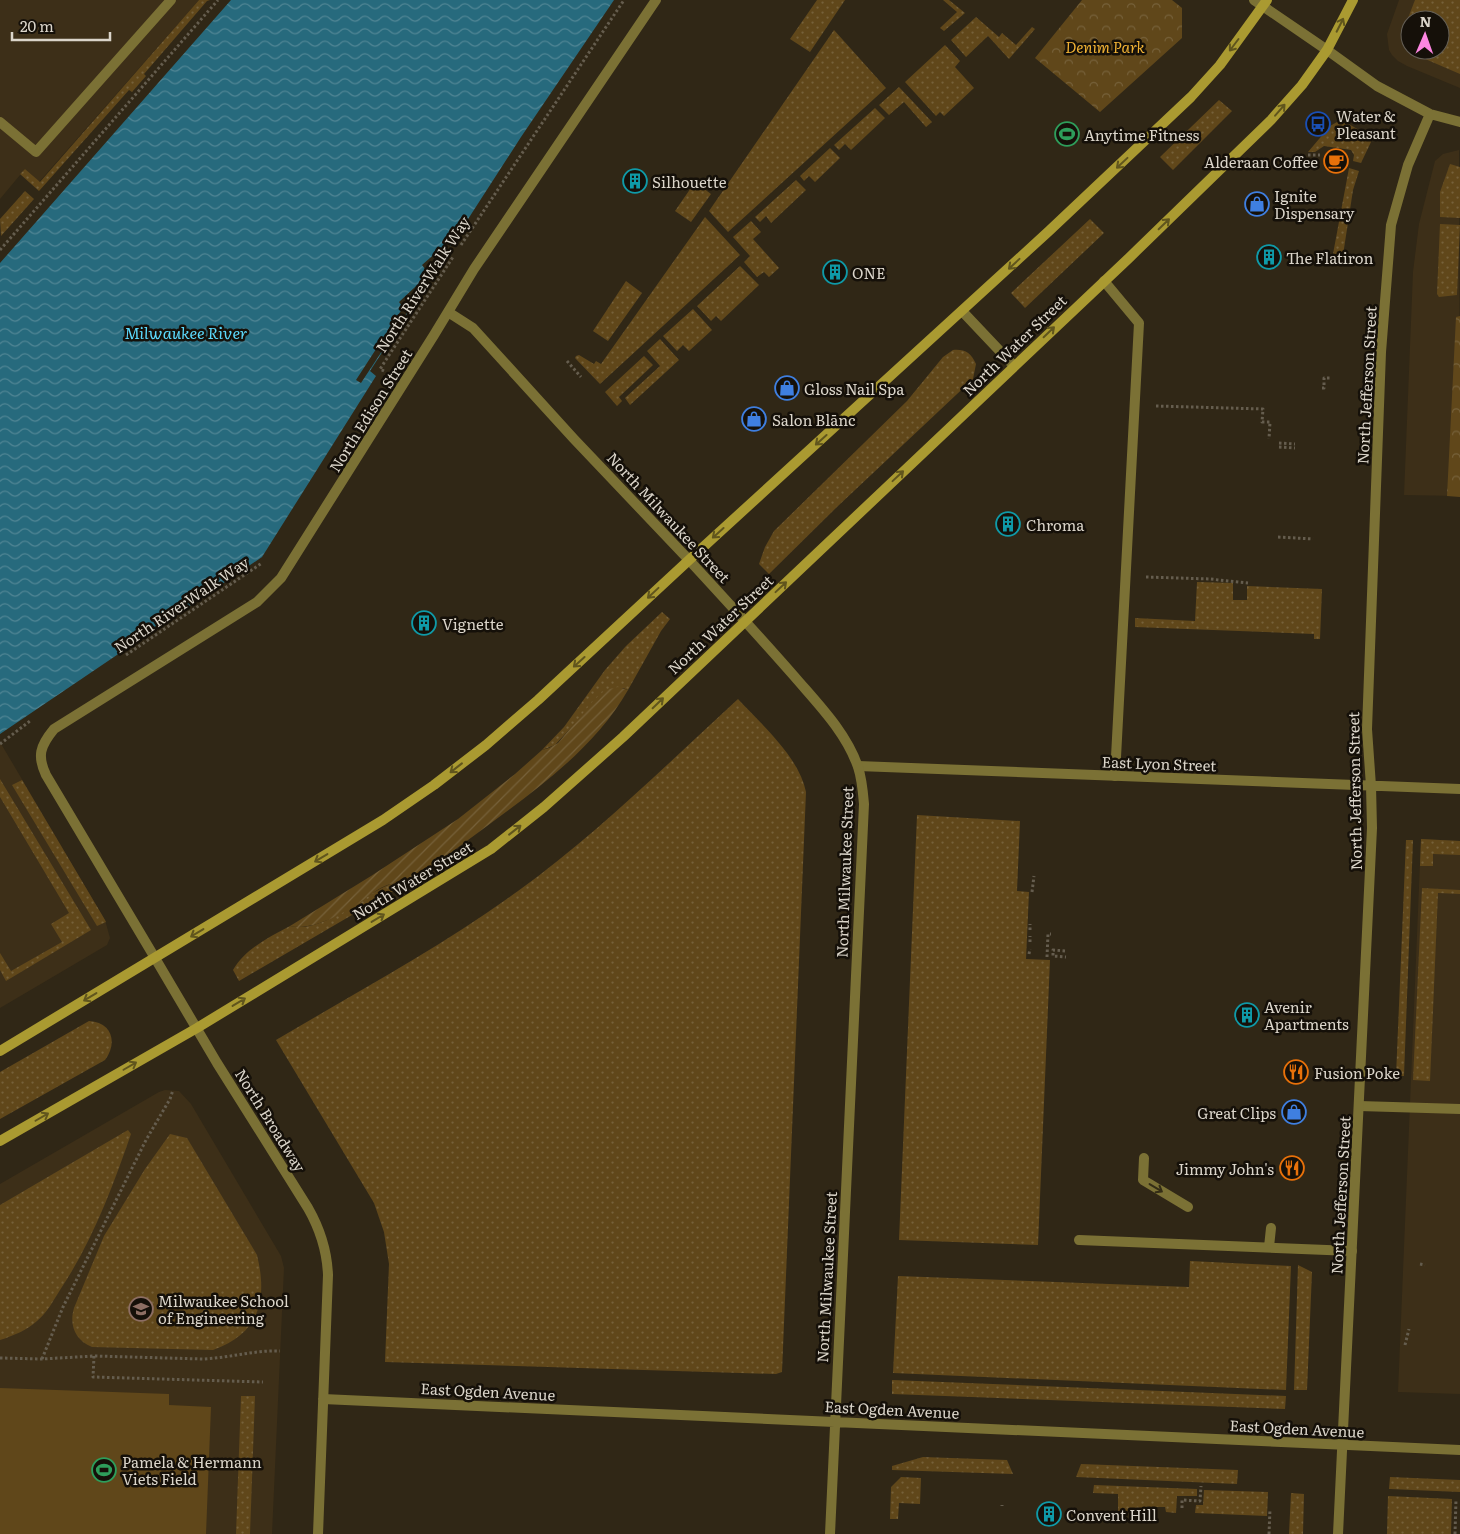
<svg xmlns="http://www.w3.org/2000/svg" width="1460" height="1534" viewBox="0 0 1460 1534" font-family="Literata,serif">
  <defs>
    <pattern id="grass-dots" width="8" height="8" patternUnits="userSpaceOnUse" patternTransform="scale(1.25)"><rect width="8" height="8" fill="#60471a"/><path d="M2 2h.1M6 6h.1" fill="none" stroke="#76613a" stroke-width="1.8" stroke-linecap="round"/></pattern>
    <pattern id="park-crowns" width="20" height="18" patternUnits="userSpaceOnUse" patternTransform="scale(1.25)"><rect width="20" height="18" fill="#60471a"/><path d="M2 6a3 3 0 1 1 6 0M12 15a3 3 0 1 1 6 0" fill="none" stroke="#76613a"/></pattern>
    <pattern id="garden-furrows" width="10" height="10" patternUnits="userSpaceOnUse" patternTransform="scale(1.25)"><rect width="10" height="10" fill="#60471a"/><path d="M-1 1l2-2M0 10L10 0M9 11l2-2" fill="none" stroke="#76613a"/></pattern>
    <pattern id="water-waves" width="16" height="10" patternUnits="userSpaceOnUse" patternTransform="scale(1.25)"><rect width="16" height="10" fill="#276a7d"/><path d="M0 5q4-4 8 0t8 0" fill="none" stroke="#508594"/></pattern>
  </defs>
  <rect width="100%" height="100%" fill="#302716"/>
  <path fill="#3d2f18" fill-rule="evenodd" d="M0,0H199L39,182L25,169L0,199Z
    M1399,0H1460V88L1407,66L1398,61L1392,55L1389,50L1387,34ZM1410,20H1440V50H1410Z
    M1459,150L1460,496L1404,495L1413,272L1419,224L1435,161L1443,154Z
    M0,742L105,920L110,938L107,945L0,1008Z
    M1421,839L1460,841V1394L1398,1392Z
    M165,1090L179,1091L191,1104L281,1256L284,1268L272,1534H0V1184L159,1092Z"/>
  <path fill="url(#grass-dots)" fill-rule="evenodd" d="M199,0H210L207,1L144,74L146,76L132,92L129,90L39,191L20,174L25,169L40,182Z
    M817,0H845L810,52L790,39Z
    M943,0H949L965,13L944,31L940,28L957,12Z
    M1415,0H1460V74L1409,52L1403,31ZM1410,20H1440V50H1410Z
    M976,17L999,37L1002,33L1016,45L1032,27L1035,29L1009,59L988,36L966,57L951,40Z
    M834,30L886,88L728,232L709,211Z
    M945,45L960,61L955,67L974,88L944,116L940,112L936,116L905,82Z
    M899,87L932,122L926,127L904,102L889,115L879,105Z
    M1219,100L1232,111L1173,170L1160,157Z
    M875,108L885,118L851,150L845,144L839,150L834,145Z
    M1337,122L1347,123L1371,137V142L1361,163L1353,161L1354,155L1351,150L1324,146L1315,152H1308L1330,126Z
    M830,148L840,158L815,182L809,176L804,181L800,176Z
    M1450,164L1460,167V218L1440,217V192Z
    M1349,168L1359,171L1353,190L1343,255L1333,254Z
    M796,180L806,190L771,223L766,216L760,222L755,217Z
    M695,182L711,194L691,222L675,211Z
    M25,191L34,199L1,236L0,219Z
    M705,217L740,255L600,384L575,358L576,356L579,355L594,364L596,361L601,364Z
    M1090,219L1104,233L1025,308L1011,293Z
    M751,221L761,232L753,239L779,268L769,277L764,272L757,277L744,262L750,256L733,237Z
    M1440,224L1460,225L1457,295L1439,297L1437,294Z
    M740,266L759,285L721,321L716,316L711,321L697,306Z
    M626,281L642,293L608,341L593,331Z
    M693,309L712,330L689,351L683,345L677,351L663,336Z
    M660,339L679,360L630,405L625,398L660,366L647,351Z
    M953,350C965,349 971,353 976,364L973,379L838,506L769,574L759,564L765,547L774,531L907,401L943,357Z
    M644,356L653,365L619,397L622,401L617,406L605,392Z
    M1197,582L1233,583V600H1247V586L1322,589L1320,639H1314V634L1135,627V618L1195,621Z
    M662,612L670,619L661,631L628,690L623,688L579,719L555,745L542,750L564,727L605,670L626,646Z
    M738,699C762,725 799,757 806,792L782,1372L776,1374L385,1362L389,1264L384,1232L374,1203L276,1040C357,992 441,947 518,891C597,834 666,765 738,699Z
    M0,779L91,930L6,981L0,970V953L11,971L62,942L51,924L69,913L0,797Z
    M22,780L105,920L106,922L97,926L12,785Z
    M917,815L1020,821L1017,891L1029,892L1026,959L1050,960L1038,1245L899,1240Z
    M1421,839L1460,841V855L1433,854V866H1420Z
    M1406,840H1413L1404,1076H1396Z
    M393,883L405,884L239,981L233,970C246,948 268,938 290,926C325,934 362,894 393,883Z
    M1422,888L1460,890V894L1438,893L1430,1081L1413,1080Z
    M89,1021C112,1022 118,1043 105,1060L0,1119V1072Z
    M128,1130L131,1134C112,1189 92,1242 60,1290C53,1301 47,1313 37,1321C27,1330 13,1336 0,1340V1205Z
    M170,1134L187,1138L257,1255C268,1300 259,1334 213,1350L92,1347C75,1340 69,1325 74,1308L104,1236L145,1169Z
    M1190,1261L1291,1266L1286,1390L893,1373L898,1276L1189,1287Z
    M1298,1265L1312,1272L1307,1390H1294Z
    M892,1380L1286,1396L1285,1409L892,1394Z
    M241,1396H255L250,1534H236Z
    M923,1457L1007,1460L1013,1474L892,1470V1466Z
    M1081,1464L1238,1470L1237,1484L1076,1477Z
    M901,1477L921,1478L920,1504L899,1503L898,1519H890L891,1487Z
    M1390,1477L1460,1480V1492L1389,1489Z
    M1094,1485L1197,1489V1496H1177L1176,1513L1166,1512L1165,1507H1150L1149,1512L1118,1511V1494L1093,1493Z
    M1204,1490L1268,1492L1267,1516L1195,1513L1196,1505H1203Z
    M1291,1493L1304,1494L1303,1534H1289Z
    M1388,1496L1452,1499L1451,1534H1387Z"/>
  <path fill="url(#park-crowns)" d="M1082,0H1172L1182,8V38L1100,112L1035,58Z
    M1460,316V497L1447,496L1456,317Z"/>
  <path fill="url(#garden-furrows)" d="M618,687L628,690C595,748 536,790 483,829C457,848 432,867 405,884C387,879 373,894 359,903C340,915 312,931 290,926L371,876L458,819L515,774L542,750L549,748L558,743L593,701L605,690Z"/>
  <path fill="#60471a" d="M0,1388L169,1394V1405L211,1407L206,1534H0Z"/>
  <path fill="url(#water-waves)" d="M231,0H614L521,137L370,371L376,376L262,557L0,734V263Z"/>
  <path fill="#302716" d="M447,243L451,246L361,383L356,380L402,309L401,308L402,306L399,302L429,274L422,265Z"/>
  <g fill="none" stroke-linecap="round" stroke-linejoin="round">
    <path stroke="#655d4e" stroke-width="3" stroke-dasharray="2.5 2.5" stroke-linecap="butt" d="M1308,155H1320
      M461,245L624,0
      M0,250L218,0
      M567,361L581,377
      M384,371L380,369L453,257
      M1322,388H1324V378H1331
      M1156,406L1263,409L1262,422H1270L1269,439
      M1279,443L1295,444
      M1279,447L1295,448
      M1278,537L1313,539
      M1146,577L1210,579L1248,583
      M126,655L262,563
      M0,744L30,721
      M1032,892L1034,876
      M1030,930V924
      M1030,942V936
      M1065,951L1053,950V956L1066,957
      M1029,954L1030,949
      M1047,957L1048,934H1051
      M1420,1264L1425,1265
      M1405,1345L1409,1329
      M94,1356L93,1377L263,1382
      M0,1358L42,1359L94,1356L203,1359C229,1358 254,1350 280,1351
      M42,1359L63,1307L146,1140L170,1099L173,1090
      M1002,1506V1505
      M1182,1508V1500L1200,1501L1201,1486
      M1269,1534L1270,1509
      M1455,1534L1456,1499"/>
    <path stroke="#7b7135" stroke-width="10" d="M0,122L36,152L171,0
      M1104,281L1139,323L1115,776
      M962,311L1014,366
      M1359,1106L1460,1109
      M1144,1158L1143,1180L1188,1207
      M1079,1240L1352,1251
      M1269,1247L1271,1228"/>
    <path stroke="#7b7135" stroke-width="10" d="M1327,50L1377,86L1430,114L1460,122
      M448,312L473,328L574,439L689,560
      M858,766L1460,789
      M155,958L46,775C37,756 40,746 54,729L257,602L281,578L434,335L474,269L656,0
      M1338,1534L1372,828L1371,786L1367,729L1381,352L1391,225L1408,165L1430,114"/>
    <path stroke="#7b7135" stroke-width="10" d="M1254,0L1327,50
      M689,560C724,598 760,637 794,676C818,704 846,732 858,767C862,779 863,792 864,804L830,1534
      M155,958L217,1063L308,1208C320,1229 327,1250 328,1275L318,1534
      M323,1399L1460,1450"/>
    <path stroke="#aa9a31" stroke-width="10" d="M0,1051L383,820L434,785L486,745L538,700L689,560L1049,231L1191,97L1220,65L1267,0
      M0,1141L197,1028L491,849L544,807L623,737L1129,258L1271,120L1302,85L1327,50L1353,0"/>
  </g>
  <defs><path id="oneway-shaft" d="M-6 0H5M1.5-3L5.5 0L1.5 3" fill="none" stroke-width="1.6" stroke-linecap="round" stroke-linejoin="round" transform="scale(1.25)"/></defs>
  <g stroke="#60551d">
    <use href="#oneway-shaft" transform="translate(1340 25) rotate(-63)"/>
    <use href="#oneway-shaft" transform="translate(1234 45) rotate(127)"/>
    <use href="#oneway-shaft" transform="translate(1280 110) rotate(-49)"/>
    <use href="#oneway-shaft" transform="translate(1122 163) rotate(137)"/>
    <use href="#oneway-shaft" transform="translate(1164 224) rotate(-44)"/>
    <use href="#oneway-shaft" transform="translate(1014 264) rotate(137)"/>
    <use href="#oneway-shaft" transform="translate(1049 332) rotate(-44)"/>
    <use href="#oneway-shaft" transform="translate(821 440) rotate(138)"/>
    <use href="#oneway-shaft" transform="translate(898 476) rotate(-43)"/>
    <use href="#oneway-shaft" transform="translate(718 533) rotate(138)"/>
    <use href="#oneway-shaft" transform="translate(781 587) rotate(-43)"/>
    <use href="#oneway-shaft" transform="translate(653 593) rotate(137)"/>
    <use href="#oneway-shaft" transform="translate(579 662) rotate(138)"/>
    <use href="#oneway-shaft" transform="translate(658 703) rotate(-44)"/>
    <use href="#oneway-shaft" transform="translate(456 768) rotate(142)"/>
    <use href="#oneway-shaft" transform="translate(515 830) rotate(-38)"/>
    <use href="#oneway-shaft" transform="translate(321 858) rotate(149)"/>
    <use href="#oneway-shaft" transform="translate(378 918) rotate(-31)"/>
    <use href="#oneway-shaft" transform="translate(197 933) rotate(149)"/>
    <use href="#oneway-shaft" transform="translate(90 997) rotate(149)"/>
    <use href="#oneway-shaft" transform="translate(239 1002) rotate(-31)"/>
    <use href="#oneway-shaft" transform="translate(130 1066) rotate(-30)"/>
    <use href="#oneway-shaft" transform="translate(42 1117) rotate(-30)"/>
  </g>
  <use stroke="#342d16" href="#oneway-shaft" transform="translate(1156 1188) rotate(31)"/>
  <defs>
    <g id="bus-ring" transform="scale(1.25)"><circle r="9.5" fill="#151009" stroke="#1a4fb4" stroke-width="1.5"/><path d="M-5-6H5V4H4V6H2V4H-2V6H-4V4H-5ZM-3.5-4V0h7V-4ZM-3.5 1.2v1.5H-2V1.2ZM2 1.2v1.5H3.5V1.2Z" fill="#1a4fb4"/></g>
    <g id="stadium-ring" transform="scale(1.25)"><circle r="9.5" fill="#151009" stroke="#2e9e5b" stroke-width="1.5"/><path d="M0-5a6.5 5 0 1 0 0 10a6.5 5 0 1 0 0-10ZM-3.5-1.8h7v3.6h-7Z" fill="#2e9e5b"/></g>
    <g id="cafe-ring" transform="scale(1.25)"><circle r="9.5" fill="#151009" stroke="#e8710a" stroke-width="1.5"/><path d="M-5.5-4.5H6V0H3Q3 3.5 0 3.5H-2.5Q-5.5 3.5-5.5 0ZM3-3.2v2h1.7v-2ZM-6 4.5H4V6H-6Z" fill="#e8710a"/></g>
    <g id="building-ring" transform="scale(1.25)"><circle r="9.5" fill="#151009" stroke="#0f9aa8" stroke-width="1.5"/><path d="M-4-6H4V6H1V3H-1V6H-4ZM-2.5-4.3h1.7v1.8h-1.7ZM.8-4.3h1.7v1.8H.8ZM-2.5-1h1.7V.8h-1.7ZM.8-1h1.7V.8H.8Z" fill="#0f9aa8"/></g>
    <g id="shop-ring" transform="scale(1.25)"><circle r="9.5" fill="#151009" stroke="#3f7fe0" stroke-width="1.5"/><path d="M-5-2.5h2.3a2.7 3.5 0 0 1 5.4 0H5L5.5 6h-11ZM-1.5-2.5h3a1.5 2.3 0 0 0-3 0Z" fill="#3f7fe0"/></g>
    <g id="restaurant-ring" transform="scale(1.25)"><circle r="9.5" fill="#151009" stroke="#e8710a" stroke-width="1.5"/><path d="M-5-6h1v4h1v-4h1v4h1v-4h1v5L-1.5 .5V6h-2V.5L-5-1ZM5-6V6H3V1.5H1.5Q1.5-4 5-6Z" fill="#e8710a"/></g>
    <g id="university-ring" transform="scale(1.25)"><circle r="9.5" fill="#151009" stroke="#8d6e63" stroke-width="1.5"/><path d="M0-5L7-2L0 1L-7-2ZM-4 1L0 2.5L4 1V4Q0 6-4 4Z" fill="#8d6e63"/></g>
  </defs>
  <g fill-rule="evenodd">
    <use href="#bus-ring" x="1318" y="124"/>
    <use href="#stadium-ring" x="1067" y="134"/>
    <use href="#cafe-ring" x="1336" y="161"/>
    <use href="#building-ring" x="635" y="181"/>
    <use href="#shop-ring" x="1257" y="204"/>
    <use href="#building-ring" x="1269" y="257"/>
    <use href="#building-ring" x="835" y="272"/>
    <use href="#shop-ring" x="787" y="388"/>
    <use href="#shop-ring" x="754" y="419"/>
    <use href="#building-ring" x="1008" y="524"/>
    <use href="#building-ring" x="424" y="623"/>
    <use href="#building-ring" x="1247" y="1015"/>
    <use href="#restaurant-ring" x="1296" y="1072"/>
    <use href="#shop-ring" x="1294" y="1112"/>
    <use href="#restaurant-ring" x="1292" y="1168"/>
    <use href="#university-ring" x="141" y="1309"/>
    <use href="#stadium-ring" x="104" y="1470"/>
    <use href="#building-ring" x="1049" y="1514"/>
  </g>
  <g text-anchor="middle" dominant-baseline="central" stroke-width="5" stroke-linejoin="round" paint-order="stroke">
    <g font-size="15" font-style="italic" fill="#f2b335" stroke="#151009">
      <text x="1105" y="46">Denim Park</text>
    </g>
    <g font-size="15" fill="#dbd5ca" stroke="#151009" text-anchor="start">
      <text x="1336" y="115">Water &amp;<tspan x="1336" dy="17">Pleasant</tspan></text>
      <text x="1084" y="134">Anytime Fitness</text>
      <text x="1318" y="161" text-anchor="end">Alderaan Coffee</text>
      <text x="652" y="181">Silhouette</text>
      <text x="1274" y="195">Ignite<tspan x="1274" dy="17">Dispensary</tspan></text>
      <text x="1286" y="257">The Flatiron</text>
      <text x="852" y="272">ONE</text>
      <text x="804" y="388">Gloss Nail Spa</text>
      <text x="772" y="419">Salon Blānc</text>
      <text x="1026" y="524">Chroma</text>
      <text x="442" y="623">Vignette</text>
      <text x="1264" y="1006">Avenir<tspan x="1264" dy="17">Apartments</tspan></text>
      <text x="1314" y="1072">Fusion Poke</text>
      <text x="1276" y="1112" text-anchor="end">Great Clips</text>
      <text x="1274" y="1168" text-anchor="end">Jimmy John's</text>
      <text x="158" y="1300">Milwaukee School<tspan x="158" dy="17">of Engineering</tspan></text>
      <text x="122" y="1461">Pamela &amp; Hermann<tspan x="122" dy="17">Viets Field</tspan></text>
      <text x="1066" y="1514">Convent Hill</text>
    </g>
    <g font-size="15" fill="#dbd5ca" stroke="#151009">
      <text transform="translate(422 284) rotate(-57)">North RiverWalk Way</text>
      <text transform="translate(1014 345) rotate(-44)">North Water Street</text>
      <text transform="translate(1366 385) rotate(-87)">North Jefferson Street</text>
      <text transform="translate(370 410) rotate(-58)">North Edison Street</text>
      <text transform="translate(669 517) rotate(47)">North Milwaukee Street</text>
      <text transform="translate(181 604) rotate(-34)">North RiverWalk Way</text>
      <text transform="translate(720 624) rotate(-43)">North Water Street</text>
      <text transform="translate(1159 763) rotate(2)">East Lyon Street</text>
      <text transform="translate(1354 791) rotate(-91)">North Jefferson Street</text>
      <text transform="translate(844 872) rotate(-88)">North Milwaukee Street</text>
      <text transform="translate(412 880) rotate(-31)">North Water Street</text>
      <text transform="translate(271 1120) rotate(58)">North Broadway</text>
      <text transform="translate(1340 1195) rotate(-87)">North Jefferson Street</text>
      <text transform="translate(826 1277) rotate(-87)">North Milwaukee Street</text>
      <text transform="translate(488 1391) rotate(3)">East Ogden Avenue</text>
      <text transform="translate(892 1409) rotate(3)">East Ogden Avenue</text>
      <text transform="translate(1297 1428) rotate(3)">East Ogden Avenue</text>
    </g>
    <g font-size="16" font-style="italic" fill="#5cdafe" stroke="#151009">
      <text x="186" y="332">Milwaukee River</text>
    </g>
  </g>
  <g transform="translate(1425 35) rotate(2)"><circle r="24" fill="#151009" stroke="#645f56"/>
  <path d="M0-4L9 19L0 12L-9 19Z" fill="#fd86e1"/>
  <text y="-8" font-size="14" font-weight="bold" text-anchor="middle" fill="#dbd5ca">N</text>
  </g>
  <path d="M12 32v8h98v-8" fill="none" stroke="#dbd5ca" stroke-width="2.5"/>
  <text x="20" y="32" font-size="15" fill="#dbd5ca" stroke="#151009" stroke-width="4" paint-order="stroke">20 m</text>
</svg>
